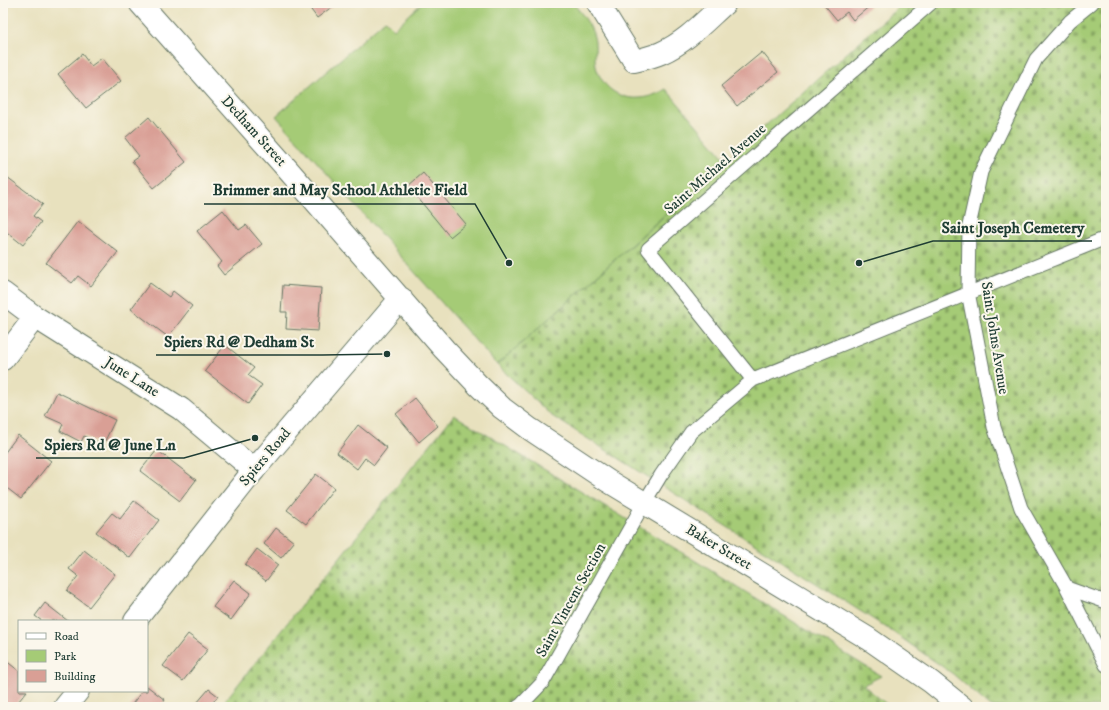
<svg xmlns="http://www.w3.org/2000/svg" width="1109" height="710" viewBox="0 0 1109 710" font-family="'IM FELL DW Pica',serif">
  <defs>
    <pattern id="cemetery-stones" width="16" height="16" patternUnits="userSpaceOnUse"><rect width="16" height="16" fill="#a5cb76"/><path d="M2 7V4a2 2 0 0 1 4 0v3zM10 15v-3a2 2 0 0 1 4 0v3z" fill="#86a662"/></pattern>
  </defs>
  <rect width="100%" height="100%" fill="#fbf7ec"/>
  <filter id="ink" filterUnits="userSpaceOnUse"><feTurbulence type="fractalNoise" baseFrequency=".025" numOctaves="2"/><feDisplacementMap in="SourceGraphic" scale="8" xChannelSelector="R" yChannelSelector="G"/><feConvolveMatrix kernelMatrix="1 2 1 2 8 2 1 2 1" color-interpolation-filters="sRGB"/></filter>
  <filter id="wash" filterUnits="userSpaceOnUse"><feTurbulence type="fractalNoise" baseFrequency=".012" numOctaves="4" result="noise"/><feDisplacementMap in="SourceGraphic" scale="16" xChannelSelector="R" yChannelSelector="G"/><feGaussianBlur stdDeviation="0.9" result="paint"/><feColorMatrix in="noise" values="0 0 0 0 0 0 0 0 0 0 0 0 0 0 0 0 0 1.4 0 .05"/><feComposite in="paint" operator="in"/></filter>
  <g filter="url(#wash)">
    <rect width="100%" height="100%" fill="#e8e1be"/>
    <path fill="#a5cb76" stroke="#628455" d="M422,3H573C581,13 591,24 594,37C597,47 593,59 597,70C609,101 640,105 666,89L726,160L497,365L276,116L385,20L394,29Z"/>
    <path fill="url(#cemetery-stones)" stroke="#628455" d="M903,3H1106V707H991L953,674L887,628L552,416L497,365Z
      M454,415L681,552L881,676L863,685L890,707H220Z"/>
    <g id="blocks">
      <path fill="#d99f95" d="M306,3H337L317,18Z
        M823,3H870L871,5L853,20L847,12L837,20Z
        M762,52L778,72L737,106L721,86Z
        M82,54L91,66L102,58L121,81L86,108L58,74Z
        M149,117L186,162L154,188L132,161L139,156L125,138Z
        M423,173L466,224L450,237L408,186Z
        M7,177L43,204L33,216L41,222L23,245L3,229V182Z
        M223,210L239,230L246,225L262,244L224,275L217,266L222,262L197,231Z
        M78,221L118,252L91,286L78,276L72,283L46,263Z
        M150,283L169,297L173,291L192,306L168,337L131,309Z
        M283,285L321,288L318,331L286,329L287,312H281Z
        M225,345L254,368L248,375L262,385L248,404L205,371Z
        M57,392L115,420L103,445L84,436L81,442L60,431L63,424L45,416Z
        M415,398L438,426L419,442L396,414Z
        M358,425L387,448L374,465L365,458L357,469L337,453Z
        M18,435L51,461L21,499L3,485V455Z
        M157,450L196,480L180,501L140,471Z
        M316,474L334,488L306,524L287,510Z
        M134,501L159,520L130,558L96,532L112,513L120,519Z
        M276,528L294,542L281,558L264,544Z
        M257,549L278,565L266,581L245,565Z
        M84,550L115,574L89,607L67,591L78,576L69,569Z
        M234,580L251,593L231,620L213,607Z
        M45,603L68,621H42L35,616Z
        M188,634L208,649L183,681L163,666Z
        M5,660L19,671V691H27L14,707H5L3,705V681L4,679L3,678V662Z
        M147,686L165,700L160,707H130L142,691H147Z
        M209,689L218,696L209,707H200L196,704Z"/>
    </g>
  </g>
  <g filter="url(#ink)">
    <use href="#blocks" fill-opacity="0" stroke="#657664" stroke-width="1"/>
    <g fill="none" stroke-linecap="round" stroke-linejoin="round">
      <g stroke="#657664" stroke-width="15">
        <path id="service" d="M1092,3L1070,21L1036,59L981,172L969,226L968,292L994,427L1021,508L1067,588L1106,665
          M753,380L648,249L931,3
          M1067,588L1106,602
          M518,707L521,705L543,682L644,503L661,475L691,432L753,380L1106,238"/>
      </g>
      <g stroke="#657664" stroke-width="24">
        <path id="minor" d="M598,3L634,61C643,59 652,57 661,53C686,42 705,21 725,3
          M3,293L35,317L181,409L254,470
          M3,359L35,317"/>
      </g>
      <g stroke="#657664" stroke-width="24">
        <path id="tertiary" d="M140,3L282,163L444,349L478,385L502,408L530,429L608,481L869,639L931,682L962,707
          M135,621L254,470L401,298
          M65,707L78,691"/>
      </g>
      <use href="#service" stroke="#fff" stroke-width="13"/>
      <use href="#minor" stroke="#fff" stroke-width="22"/>
      <use href="#tertiary" stroke="#fff" stroke-width="22"/>
    </g>
  </g>
  <g text-anchor="middle" dominant-baseline="central" stroke-width="4" stroke-linejoin="round" paint-order="stroke">
    <g font-size="15" fill="#1f3d34" stroke="#fbf7ec">
      <text transform="translate(254 131) rotate(48)">Dedham Street</text>
      <text transform="translate(715 169) rotate(-41)">Saint Michael Avenue</text>
      <text transform="translate(995 338) rotate(81)">Saint Johns Avenue</text>
      <text transform="translate(132 377) rotate(32)">June Lane</text>
      <text transform="translate(265 457) rotate(-50)">Spiers Road</text>
      <text transform="translate(719 547) rotate(31)">Baker Street</text>
      <text transform="translate(571 600) rotate(-61)">Saint Vincent Section</text>
    </g>
  </g>
  <path fill="none" stroke="#1f3d34" stroke-width="1.5" d="M509 263L475 204H204M859 263L933 241H1092M387 354L322 355H156M255 438L184 458H36"/>
  <g fill="#1f3d34" stroke="#fbf7ec" stroke-width="1.5">
    <circle cx="509" cy="263" r="4"/>
    <circle cx="859" cy="263" r="4"/>
    <circle cx="387" cy="354" r="4"/>
    <circle cx="255" cy="438" r="4"/>
  </g>
  <g font-size="16" text-anchor="middle" font-weight="bold" fill="#1f3d34" stroke="#fbf7ec" stroke-width="4" stroke-linejoin="round" paint-order="stroke">
    <text x="340" y="195">Brimmer and May School Athletic Field</text>
    <text x="1013" y="233">Saint Joseph Cemetery</text>
    <text x="239" y="347">Spiers Rd @ Dedham St</text>
    <text x="110" y="450">Spiers Rd @ June Ln</text>
  </g>
  <rect width="1109" height="710" fill="none" stroke="#fbf7ec" stroke-width="16"/>
  <rect x="18" y="620" width="130" height="72" fill="#fbf7ec" stroke="#a3ada2"/>
  <rect x="26" y="633" width="20" height="6" fill="#ffffff" stroke="#a3ada2"/>
  <text x="54" y="640" font-size="12" fill="#1f3d34">Road</text>
  <rect x="26" y="650" width="20" height="12" fill="#a5cb76" stroke="#a3ada2"/>
  <text x="54" y="660" font-size="12" fill="#1f3d34">Park</text>
  <rect x="26" y="670" width="20" height="12" fill="#d99f95" stroke="#a3ada2"/>
  <text x="54" y="680" font-size="12" fill="#1f3d34">Building</text>
</svg>
